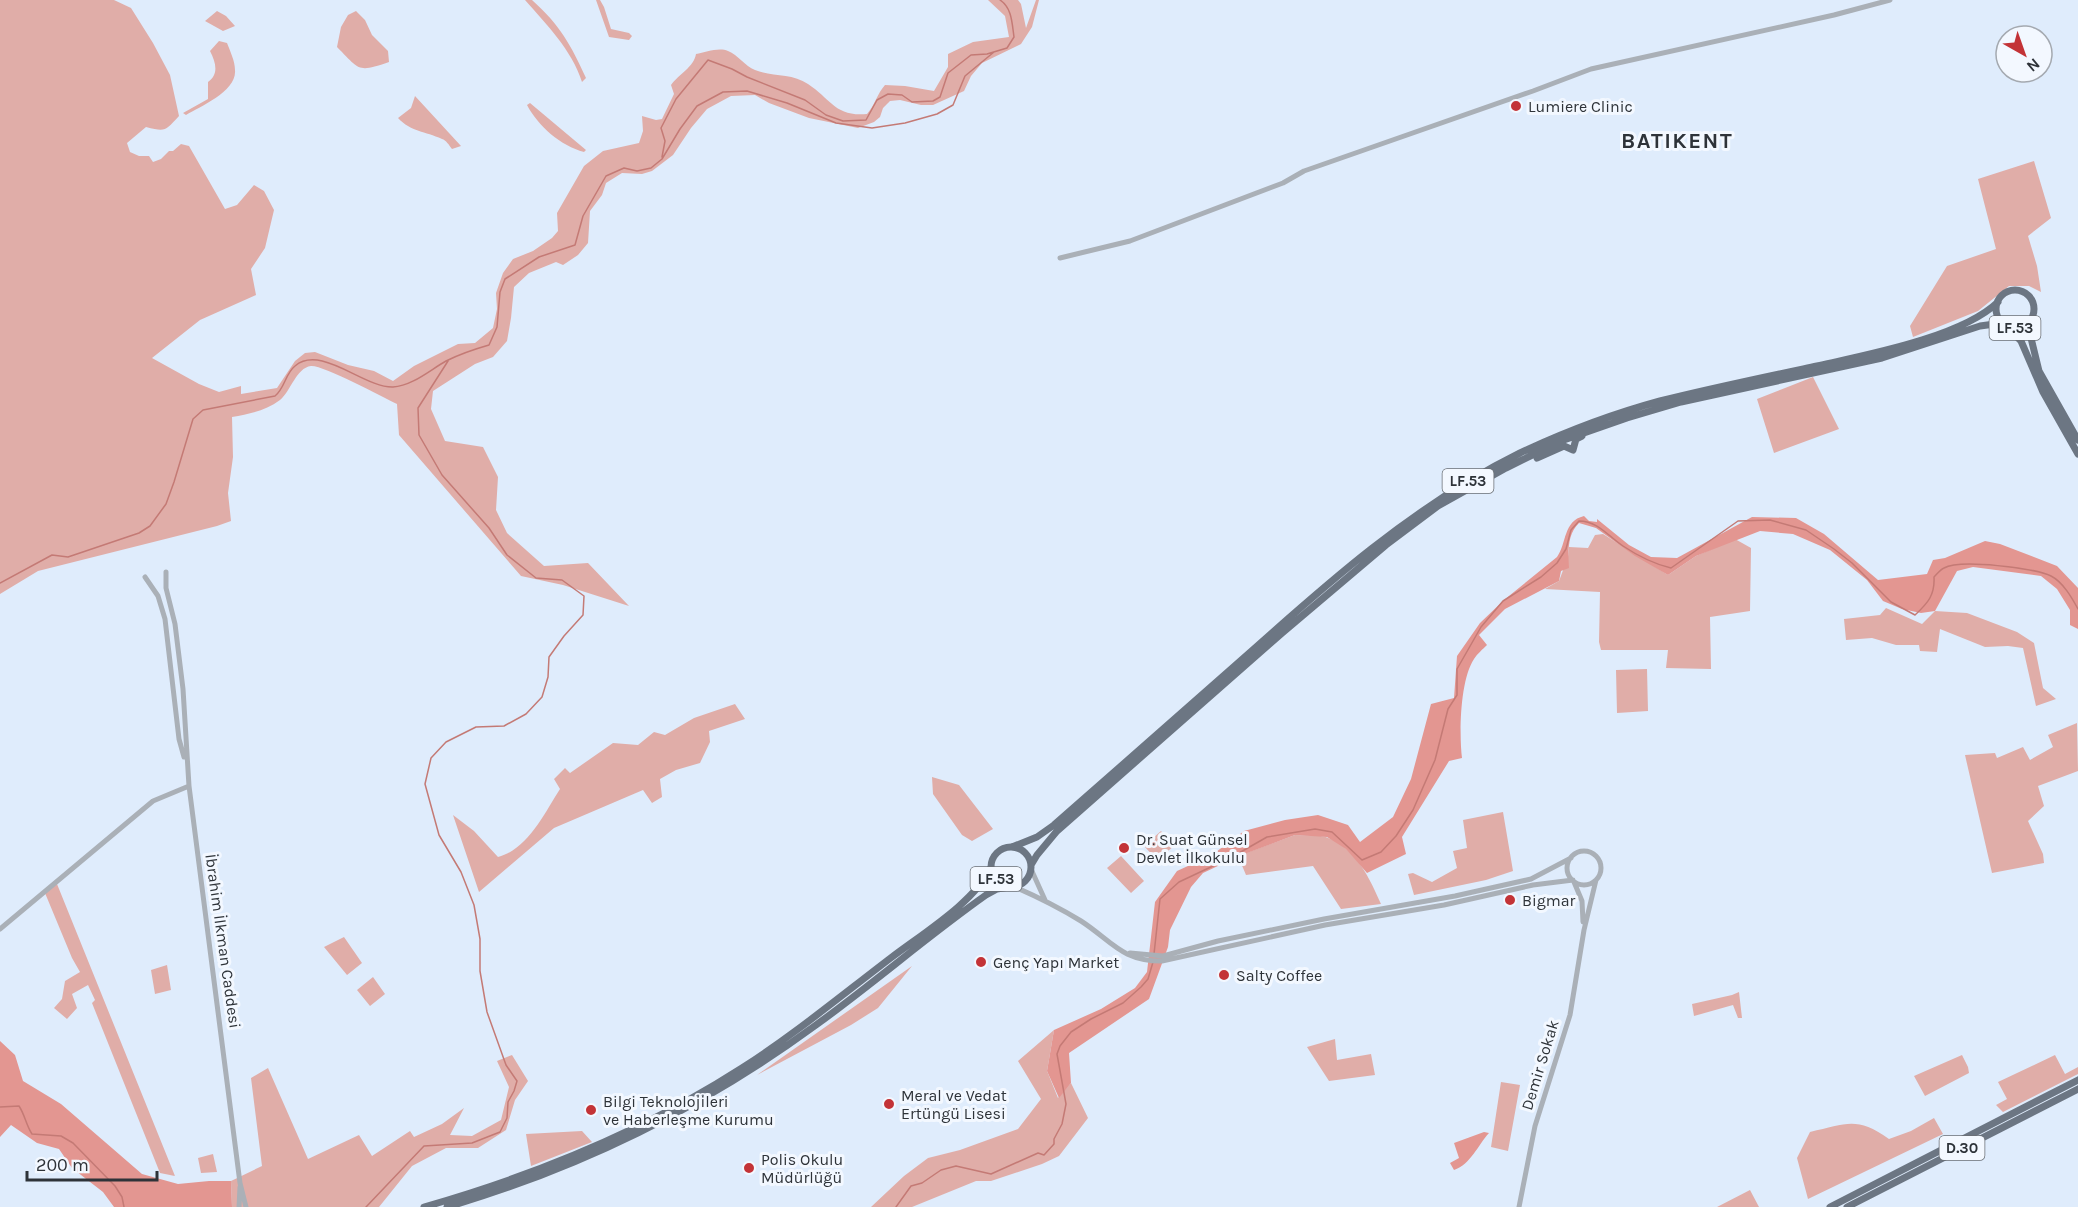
<svg xmlns="http://www.w3.org/2000/svg" width="2078" height="1207" viewBox="0 0 2078 1207" font-family="Karla,sans-serif">
  <rect width="100%" height="100%" fill="#dfecfc"/>
  <path fill="#e0ada8" d="M0,0H114L131,8L153,43L170,75L179,116C165,131 166,132 146,127L127,143L130,152L139,156H149L153,162L161,159L169,151H173L181,144L189,146L225,209L237,205L254,185L264,191L274,210L265,248L251,269L256,295L200,320L152,358L199,384L219,392L241,386V394L277,388L295,361L305,353L315,352L348,365L374,371L393,381L414,366L458,344L475,343L493,328L497,309L496,293L503,273L513,259L533,251L552,238L558,231L557,213L584,166L603,151L639,143L643,131L642,116L656,120L662,119L674,94L671,85C679,74 694,67 696,54C706,52 719,47 728,51C738,55 745,66 755,70C772,77 792,73 808,84C831,99 835,117 867,114C875,105 877,94 885,85L905,86L934,91L948,67V54L973,42L1009,37L1005,16L988,0H1018L1021,4L1026,28L1036,0H1039L1032,27L1021,44L982,63L971,76L964,91L933,105H921L900,100L890,101L883,108L880,117L874,122L858,128L809,118L769,103L755,95L731,96L707,109L691,128L673,155L652,171L642,174L622,173L606,183L602,195L590,211L588,243L578,255L563,265L556,262L529,273L514,287L511,318L507,341L493,357L475,364L433,391L431,409L445,441L483,447L498,477L496,510L507,533L544,566L588,563L629,606L563,585L521,576L399,435L397,404C383,397 323,365 311,366C296,368 291,391 280,400C265,411 249,414 232,417L233,457L228,493L231,521L217,526L38,571L0,594Z
    M525,0H532C560,25 571,45 586,78L582,82C572,50 546,24 525,0Z
    M596,0H600L604,7L611,29L629,33L632,36L629,40L609,37Z
    M217,11L226,16L235,26L223,31L205,21Z
    M356,11L365,20L372,35L388,51L389,62C357,73 360,70 337,47L341,27L348,15Z
    M219,41L227,43C230,51 235,61 235,70C237,91 201,106 186,115L183,113L208,99V82C219,74 216,63 210,51Z
    M415,96L461,146L452,149C449,145 446,140 442,139C425,131 411,132 398,118L411,108Z
    M530,103L586,150L584,152C561,146 538,126 527,105Z
    M2034,161L2051,218L2028,236L2037,266L2041,292L2029,286H2009L1978,311L1913,337L1910,326L1947,266L1996,249L1978,179Z
    M1813,377L1839,429L1774,453L1757,399Z
    M1603,534L1668,575L1696,556L1735,539L1751,548L1750,611L1710,617L1711,669L1666,668L1668,650H1601L1599,642L1600,592L1545,589L1559,581L1568,557L1569,547L1588,548L1595,535Z
    M1886,608L1922,624L1935,611L1967,613L2017,632L2034,643L2043,688L2056,699L2036,706L2023,648L2008,646L1985,647L1940,629L1937,652L1920,651L1919,645H1896L1872,638L1846,640L1844,619L1880,615Z
    M1647,669L1648,711L1617,713L1616,670Z
    M735,704L745,719L709,731L710,742L700,763L676,770L660,779L662,797L652,803L643,790L554,828L479,892L453,815L474,831L498,857C528,849 544,814 560,789L554,779L565,768L570,773L613,743L638,745L654,732L665,735L694,718Z
    M2077,723L2078,771L2038,786L2044,806L2028,821L2043,854L2044,863L1992,873L1965,755L1995,753L1997,758L2023,747L2030,760L2053,747L2048,735Z
    M932,777L959,785L993,829L972,841L962,835L933,794Z
    M1503,812L1513,871L1486,880L1414,895L1408,874L1413,873L1432,882L1457,868L1453,851L1467,848L1463,820Z
    M1161,831L1174,846L1157,860L1144,846Z
    M1295,835C1305,836 1319,834 1328,838C1356,848 1370,879 1381,904L1341,909L1313,866L1246,875L1238,856Z
    M1121,856L1144,881L1131,893L1107,868Z
    M57,884L175,1176L160,1173L92,1003L95,1000L88,985L72,994L77,1008L67,1019L54,1008L62,999L65,981L80,972L72,958L45,893Z
    M344,937L362,963L347,975L324,947Z
    M167,965L171,990L155,994L151,970Z
    M912,966L878,1008L851,1025L757,1075Z
    M373,977L385,994L370,1006L357,990Z
    M1739,992L1742,1018H1738L1733,1005L1694,1016L1692,1004L1732,995Z
    M1054,1030L1047,1071L1058,1098L1071,1083L1088,1118L1059,1156L1042,1164L991,1181H976L912,1207H871L904,1176L928,1158L960,1150L1018,1129L1041,1099L1018,1061Z
    M1335,1039L1337,1060L1371,1054L1375,1075L1329,1081L1307,1047Z
    M512,1055L528,1081L515,1100L506,1130L478,1148H446L412,1166L379,1207H232L231,1181L262,1166L251,1078L268,1068L308,1159L359,1135L372,1156L410,1131L414,1137L442,1124L464,1108L450,1135L472,1136L501,1120L509,1087L497,1061Z
    M1962,1055L1968,1067L1969,1073L1925,1096L1914,1076Z
    M2055,1055L2065,1074L2078,1067V1074L2003,1112L1996,1105L2007,1099L1998,1082Z
    M1501,1082L1520,1085L1508,1151L1491,1147Z
    M1934,1118L1943,1134L1808,1199L1797,1158L1810,1132C1847,1124 1856,1116 1889,1139L1911,1131Z
    M582,1131L592,1142L531,1166L526,1134Z
    M213,1154L217,1172L201,1173L198,1158Z
    M1750,1190L1759,1207H1717Z"/>
  <path fill="#e39691" d="M1584,516L1589,521L1597,522V519L1629,545L1651,557L1677,558L1752,517L1796,518L1824,534L1878,580L1927,574L1933,560L1945,558L1985,541L2000,544L2057,566L2078,588V629L2070,625V610L2057,589L2041,576L1973,567L1957,571L1935,611L1921,613L1902,609L1883,601L1867,580L1830,550L1793,534L1760,531L1696,556L1668,575L1635,556L1596,528L1579,523C1567,534 1568,553 1569,568L1561,571L1559,581L1505,609L1479,635L1487,645C1483,649 1477,654 1474,659C1460,680 1459,734 1462,758L1449,761L1402,837L1406,854L1367,873L1346,849L1327,837L1295,835L1239,856L1203,873L1191,887L1170,930L1168,947L1149,999L1069,1053L1071,1083L1059,1098L1047,1071L1054,1030L1101,1009L1135,988L1147,972L1155,902L1177,871L1212,855L1244,831L1285,820L1318,815L1348,825L1360,842L1393,817L1411,779L1431,704L1454,698L1457,656L1480,623L1504,600L1557,557C1567,543 1563,521 1584,516Z
    M0,1041L15,1055L23,1081L61,1104L142,1174L178,1184L209,1181H231L232,1207H114L103,1192L72,1168L59,1149L37,1143L11,1125L0,1137Z
    M1484,1132L1489,1133C1478,1145 1471,1164 1454,1170L1450,1163L1459,1158L1454,1143Z"/>
  <g fill="none" stroke-linecap="round" stroke-linejoin="round">
    <path stroke="#c47a75" stroke-width="1.5" d="M662,157L665,141L661,128L676,99L708,60L732,69L747,77L805,100L826,115L843,121L866,120L877,100L888,94L902,95L912,102L933,101L940,97L948,73L971,55L987,54L1007,48L1014,37C1012,23 1012,8 1000,0
      M0,583L52,555L68,557L139,533L150,526L166,504L174,482L193,419L203,410L275,396C285,388 285,374 295,366C321,344 364,388 393,387C412,386 430,370 446,361C460,354 475,349 489,345L497,327L500,292L505,279L539,257L575,245L583,216L606,176L624,168L637,171L651,168L662,159L680,129L697,106L723,92L747,91L787,103L836,123L872,128L905,123L937,114L953,105L965,76L994,52
      M1154,954L1160,899L1179,882L1232,857L1267,837L1315,829L1332,832L1362,860L1381,852L1396,836L1413,810L1435,760L1448,709L1457,695V669L1481,627L1503,601L1541,577L1557,563L1566,549L1571,530L1579,521C1598,521 1608,536 1623,546C1638,556 1654,564 1671,568L1738,521L1770,520L1806,530L1834,549L1852,563L1891,602L1915,615C1928,603 1935,595 1934,577C1937,574 1941,569 1944,568C1960,559 2035,568 2051,576C2063,582 2072,598 2078,609
      M0,1107L19,1106C25,1115 26,1125 32,1134L61,1136L73,1143L115,1186L122,1197L124,1207
      M366,1207L424,1146L472,1143L500,1132L507,1118L508,1102L514,1091L517,1081L506,1065L487,1012L480,971V939L474,905L461,872L439,835L425,784L431,758L446,742L476,727L504,726L526,714L542,697L548,677L549,657L564,636L583,615L584,596L562,580L536,578L507,555L489,528L442,475L419,435L418,408L448,361
      M896,1207L911,1186L922,1183L941,1170L956,1166L991,1174L1038,1153L1044,1155L1054,1144V1139L1062,1124L1066,1104L1057,1054L1060,1046L1071,1032L1091,1019L1123,1003L1141,987L1148,979L1153,962"/>
    <path stroke="#aab0b7" stroke-width="5" d="M1060,258L1130,241L1283,183L1304,171L1533,91L1591,69L1834,15L1890,0
      M166,572V588L175,624L183,689L189,786L240,1183L246,1207
      M145,577L158,596L165,619L179,739L184,757
      M1567 868a17 17 0 1 1 34 0a17 17 0 1 1-34 0Z
      M1031,869L1045,900
      M1574,882L1582,901L1583,922
      M1015,887C1038,897 1060,908 1081,921C1112,941 1121,961 1162,961L1325,925L1444,905L1533,885L1573,880
      M0,929L153,801L189,786
      M1130,953L1163,956L1218,941L1324,919L1455,896L1531,879L1571,858
      M239,1207L240,1187
      M1519,1207L1535,1126L1570,1015L1584,930L1596,880"/>
    <path stroke="#6c7683" stroke-width="7" d="M1996 309a19 19 0 1 1 38 0a19 19 0 1 1-38 0Z
      M2033,315L2031,338L2039,371L2078,440
      M2006,326L2021,341L2043,392L2078,454
      M1537,458L1564,446L1573,450L1576,439L1582,436
      M1012,847L1037,837L1054,825C1115,772 1176,718 1237,664C1325,585 1413,506 1520,453C1565,432 1612,414 1660,401C1712,388 1765,377 1817,366C1866,355 1962,337 1998,302
      M991 867a20 20 0 1 1 40 0a20 20 0 1 1-40 0Z
      M1031,865L1037,855L1057,831L1282,633L1386,545L1438,506L1506,468L1561,441L1627,418L1681,402L1882,358L1980,326L2002,323
      M424,1207C536,1175 644,1131 742,1068C795,1034 842,995 892,957C922,934 976,901 991,867
      M447,1207C580,1168 704,1107 816,1025C874,983 928,936 986,895L997,889L1009,887
      M1830,1207L2078,1080
      M1847,1207L2078,1089"/>
  </g>
  <g fill="#c33337" stroke="#f3f8ff" stroke-width="2">
    <circle cx="1516" cy="106" r="6"/>
    <circle cx="1124" cy="848" r="6"/>
    <circle cx="1510" cy="900" r="6"/>
    <circle cx="981" cy="962" r="6"/>
    <circle cx="1224" cy="975" r="6"/>
    <circle cx="889" cy="1104" r="6"/>
    <circle cx="591" cy="1110" r="6"/>
    <circle cx="749" cy="1168" r="6"/>
  </g>
  <g text-anchor="middle" dominant-baseline="central" stroke-width="6" stroke-linejoin="round" paint-order="stroke">
    <g fill="#f3f8ff" stroke="#696e74" stroke-width="1.5">
      <rect x="1989.5" y="316" width="51" height="24" rx="4.5"/>
      <rect x="1442.5" y="469" width="51" height="24" rx="4.5"/>
      <rect x="970.5" y="867" width="51" height="24" rx="4.5"/>
      <rect x="1939.5" y="1136" width="45" height="24" rx="4.5"/>
    </g>
    <g font-size="15" font-weight="bold" fill="#2e3339">
      <text x="2015" y="328">LF.53</text>
      <text x="1468" y="481">LF.53</text>
      <text x="996" y="879">LF.53</text>
      <text x="1962" y="1148">D.30</text>
    </g>
    <g font-size="16" fill="#2e3339" stroke="#f3f8ff" text-anchor="start">
      <text x="1528" y="106">Lumiere Clinic</text>
      <text x="1136" y="839">Dr. Suat Günsel<tspan x="1136" dy="18">Devlet İlkokulu</tspan></text>
      <text x="1522" y="900">Bigmar</text>
      <text x="993" y="962">Genç Yapı Market</text>
      <text x="1236" y="975">Salty Coffee</text>
      <text x="901" y="1095">Meral ve Vedat<tspan x="901" dy="18">Ertüngü Lisesi</tspan></text>
      <text x="603" y="1101">Bilgi Teknolojileri<tspan x="603" dy="18">ve Haberleşme Kurumu</tspan></text>
      <text x="761" y="1159">Polis Okulu<tspan x="761" dy="18">Müdürlüğü</tspan></text>
    </g>
    <g font-size="16" fill="#2e3339" stroke="#f3f8ff">
      <text transform="translate(223 941) rotate(82)">İbrahim İlkman Caddesi</text>
      <text transform="translate(1540 1065) rotate(-73)">Demir Sokak</text>
    </g>
    <g font-size="22" font-weight="bold" letter-spacing="1.5" fill="#2e3339" stroke="#f3f8ff">
      <text x="1677" y="141">BATIKENT</text>
    </g>
  </g>
  <g transform="translate(2024 54) rotate(140)"><circle r="28" fill="#f3f8ff" stroke="#a4a9b0" stroke-width="1.5"/>
  <path d="M0-4.5L10 22L0 15L-10 22Z" fill="#c33337"/>
  <text y="-9" font-size="16" font-weight="bold" text-anchor="middle" fill="#2e3339">N</text>
  </g>
  <path d="M27 1171v9h130v-9" fill="none" stroke="#2e3339" stroke-width="3"/>
  <text x="36" y="1171" font-size="18" fill="#2e3339" stroke="#f3f8ff" stroke-width="4.5" paint-order="stroke">200 m</text>
</svg>
